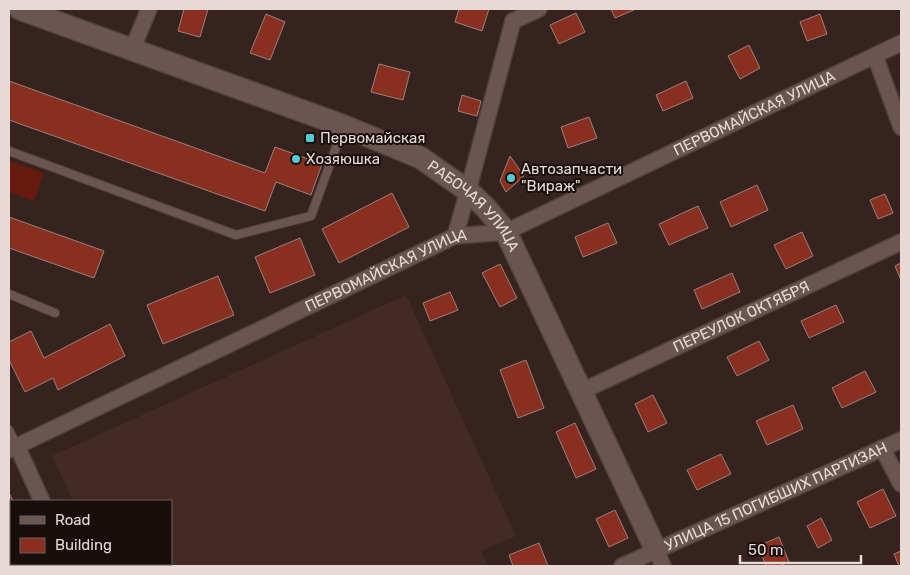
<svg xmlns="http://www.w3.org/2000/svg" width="910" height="575" viewBox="0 0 910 575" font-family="Rubik,sans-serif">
  <rect width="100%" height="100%" fill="#36231f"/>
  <path fill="#442a25" d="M406,295L516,536L481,551L488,566H103L102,564H171V501H73L52,456Z"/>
  <path fill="#661a0d" d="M9,161L44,173L34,201L9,192Z"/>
  <path fill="#892f1f" stroke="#99817c" d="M184,9H208L200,37L178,31Z
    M459,9H489L482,31L455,22Z
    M611,9H636L615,18Z
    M576,13L585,32L559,44L550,25Z
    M266,14L285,22L270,60L250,53Z
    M820,14L827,34L807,41L800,22Z
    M749,45L760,68L740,79L728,56Z
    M379,64L410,72L403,100L371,92Z
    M9,81L265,173L275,147L322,164L311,195L276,182L265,211L9,120Z
    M686,81L693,98L663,111L656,95Z
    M462,95L481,101L477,116L458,111Z
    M589,117L597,138L568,148L561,127Z
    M510,156L524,176L506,192L500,181Z
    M757,185L768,210L731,227L720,202Z
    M392,193L409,227L339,263L322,229Z
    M885,194L893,213L878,219L870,200Z
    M698,206L708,228L669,245L659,224Z
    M9,217L104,251L94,278L9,248Z
    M608,223L617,243L583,257L575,237Z
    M802,232L813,256L786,269L774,245Z
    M300,238L315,275L270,293L255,257Z
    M901,263V280L895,266Z
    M500,264L517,298L500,307L482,273Z
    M732,273L740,292L702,309L694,290Z
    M218,276L234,315L163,344L147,305Z
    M450,292L458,310L430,321L423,303Z
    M836,305L844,322L809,338L801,321Z
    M110,324L125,356L58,390L53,378L25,392L9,360V342L31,331L44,358Z
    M759,341L769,360L737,376L727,357Z
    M526,360L544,408L518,418L500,370Z
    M865,371L876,392L842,408L832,388Z
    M653,395L667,423L648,432L635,404Z
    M793,405L803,429L767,445L756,421Z
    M575,423L596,469L576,478L556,432Z
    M721,454L731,474L697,490L687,470Z
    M883,489L896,516L870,528L857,502Z
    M9,493L13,501H11V518L9,519Z
    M615,510L628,538L609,547L596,519Z
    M821,518L832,540L818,548L807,526Z
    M779,537L789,562L779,566H766L758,546Z
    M539,543L548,566H513L509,555Z
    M901,551V566H899L894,554Z"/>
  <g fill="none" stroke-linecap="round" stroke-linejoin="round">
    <g stroke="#51413e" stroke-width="10">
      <path id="lane" d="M9,151L236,235L311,216L343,128
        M9,294L55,313
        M9,430L17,446"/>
    </g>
    <g stroke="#51413e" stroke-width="18">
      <g id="street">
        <path d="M513,21L539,9"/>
        <path d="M132,50L149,9"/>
        <path d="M875,56L901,127"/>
        <path d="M455,236L468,191L513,21"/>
        <path id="s1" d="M580,392L901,242"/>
        <path d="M17,446L42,501"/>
        <path d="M882,448L901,484"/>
        <path id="s2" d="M9,450L455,236L506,232L901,43"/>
        <path d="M656,550L663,566"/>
        <path d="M70,564L71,566"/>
        <path id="s3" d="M622,566L901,440"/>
      </g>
    </g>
    <g stroke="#51413e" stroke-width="24">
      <g id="secondary">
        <path id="s4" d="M20,9L344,126L421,158L468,191L485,207L506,232L656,550"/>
      </g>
    </g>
    <use href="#lane" stroke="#6b5550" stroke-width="8"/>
    <use href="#street" stroke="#6b5550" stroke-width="15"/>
    <use href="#secondary" stroke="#6b5550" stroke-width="21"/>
  </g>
  <g fill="#51ccd4" stroke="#180f0d" stroke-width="2">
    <rect x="305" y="133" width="10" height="10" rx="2.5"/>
    <circle cx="296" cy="159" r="5"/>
    <circle cx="511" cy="178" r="5"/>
  </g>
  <g text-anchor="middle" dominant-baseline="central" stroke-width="4" stroke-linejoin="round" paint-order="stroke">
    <g font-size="15" fill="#e6d9d6" stroke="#180f0d">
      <text stroke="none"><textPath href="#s2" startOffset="821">ПЕРВОМАЙСКАЯ УЛИЦА</textPath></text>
      <text stroke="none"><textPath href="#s4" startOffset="500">РАБОЧАЯ УЛИЦА</textPath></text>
      <text stroke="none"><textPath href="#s2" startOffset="418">ПЕРВОМАЙСКАЯ УЛИЦА</textPath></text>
      <text stroke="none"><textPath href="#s1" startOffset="178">ПЕРЕУЛОК ОКТЯБРЯ</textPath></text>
      <text stroke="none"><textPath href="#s3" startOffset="169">УЛИЦА 15 ПОГИБШИХ ПАРТИЗАН</textPath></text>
    </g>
    <g font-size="15" fill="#e6d9d6" stroke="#180f0d" text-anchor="start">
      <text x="320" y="138">Первомайская</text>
      <text x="306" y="159">Хозяюшка</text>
      <text x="521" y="169">Автозапчасти<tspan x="521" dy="17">"Вираж"</tspan></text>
    </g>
  </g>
  <rect width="910" height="575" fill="none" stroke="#e6d9d6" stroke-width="20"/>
  <rect x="10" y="500" width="162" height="65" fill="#180f0d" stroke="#6a605d"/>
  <rect x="20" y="516" width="25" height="8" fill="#6b5550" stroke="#6a605d"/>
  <text x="55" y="525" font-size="15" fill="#e6d9d6">Road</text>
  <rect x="20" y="538" width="25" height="15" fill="#892f1f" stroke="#6a605d"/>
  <text x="55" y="550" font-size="15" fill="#e6d9d6">Building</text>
  <path d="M740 555v8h121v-8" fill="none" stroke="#e6d9d6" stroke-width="2.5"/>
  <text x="748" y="555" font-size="15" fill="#e6d9d6" stroke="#180f0d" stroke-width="4" paint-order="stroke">50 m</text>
</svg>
